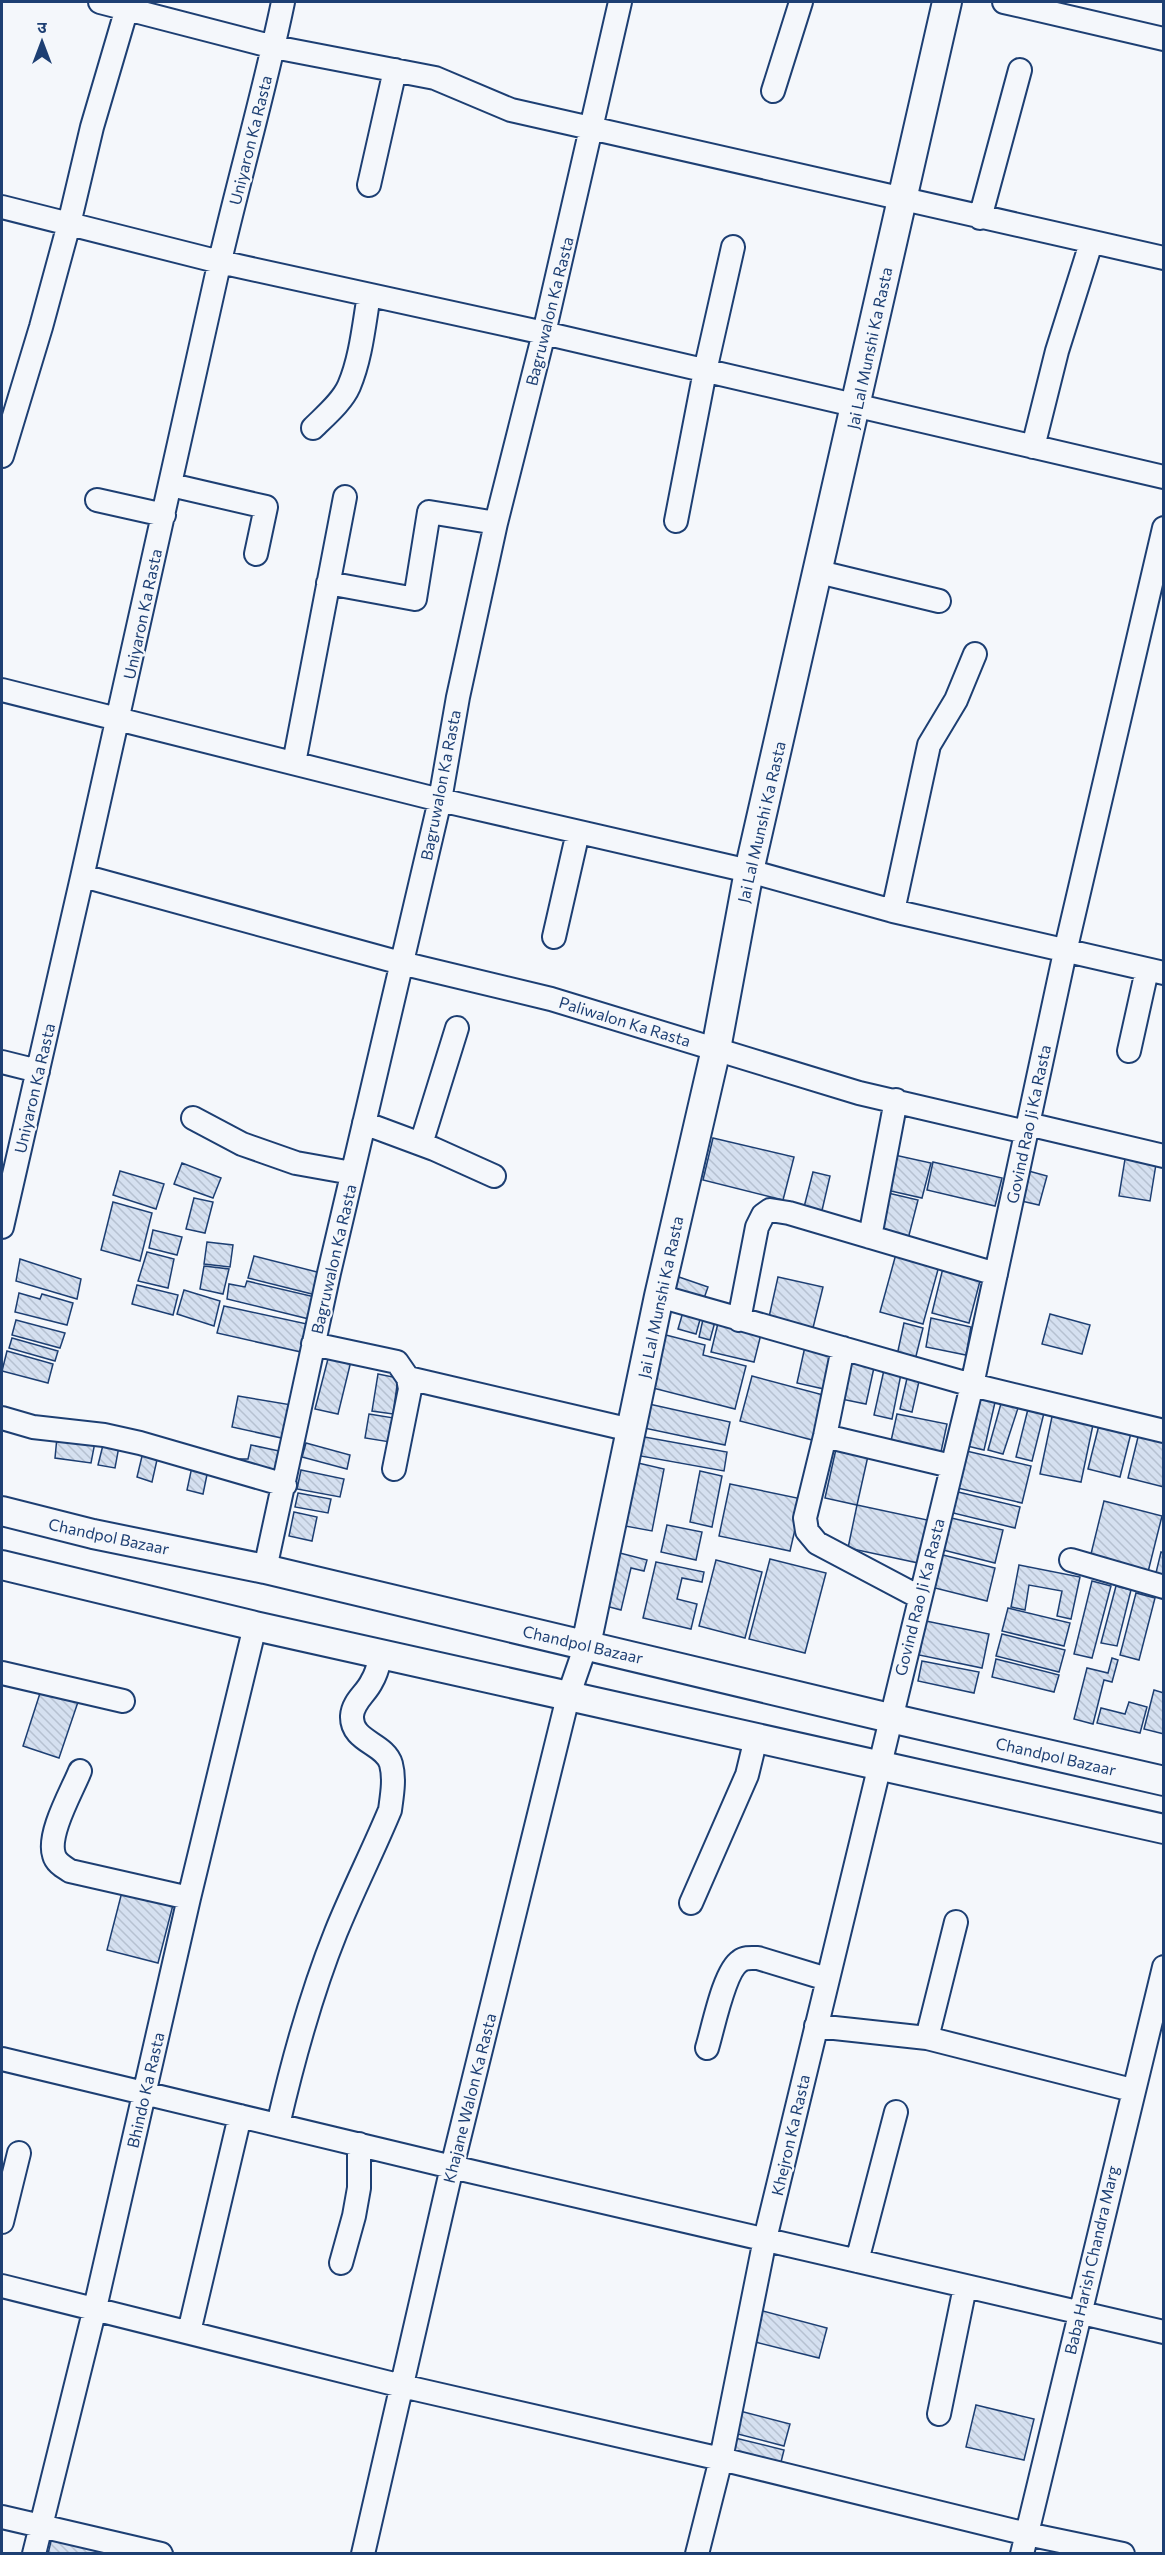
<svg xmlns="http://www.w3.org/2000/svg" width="1165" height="2555" viewBox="0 0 1165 2555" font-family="Commissioner,'Noto Sans Devanagari',sans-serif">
  <defs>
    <pattern id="building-back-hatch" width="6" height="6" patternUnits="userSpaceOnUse" patternTransform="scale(1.5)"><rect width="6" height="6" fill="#d5e0f0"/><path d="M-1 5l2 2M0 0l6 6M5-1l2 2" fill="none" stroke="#b6c1d1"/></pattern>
  </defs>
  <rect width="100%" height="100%" fill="#f4f7fb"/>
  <path fill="url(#building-back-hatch)" stroke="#1d3f73" stroke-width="1.5" d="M713,1138L794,1157L783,1200L703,1180Z
    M1126,1153L1157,1158L1150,1201L1119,1196Z
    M890,1154L931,1163L922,1198L882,1189Z
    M933,1162L1002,1178L995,1206L927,1190Z
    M182,1163L221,1178L213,1198L174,1184Z
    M1025,1170L1047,1176L1039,1205L1017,1200Z
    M120,1171L164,1184L156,1209L113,1195Z
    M813,1172L830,1176L820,1219L802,1215Z
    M888,1193L918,1200L907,1243L878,1236Z
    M194,1198L213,1202L205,1233L186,1229Z
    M113,1202L152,1213L140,1261L101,1250Z
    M153,1230L182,1237L177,1255L149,1248Z
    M207,1242L233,1245L230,1267L204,1264Z
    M147,1252L174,1259L168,1288L138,1281Z
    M896,1254L939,1266L923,1324L880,1312Z
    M254,1256L321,1273L316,1295L248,1278Z
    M20,1259L81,1279L77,1299L16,1281Z
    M204,1266L229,1269L223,1294L200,1289Z
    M943,1268L981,1277L969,1323L932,1313Z
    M679,1277L708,1287L702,1304L673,1295Z
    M778,1277L823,1287L811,1336L767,1326Z
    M247,1281L315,1297L309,1319L227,1299L229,1284L245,1287Z
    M137,1285L178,1295L173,1315L132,1304Z
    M184,1290L220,1301L214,1326L177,1314Z
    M19,1293L40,1299L42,1294L73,1303L67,1325L15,1312Z
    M224,1306L307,1324L301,1352L217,1333Z
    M683,1312L701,1316L696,1334L678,1329Z
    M1050,1314L1090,1325L1082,1354L1042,1344Z
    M704,1315L716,1318L710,1340L699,1337Z
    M931,1318L971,1327L966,1355L926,1347Z
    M719,1319L762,1330L754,1362L711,1352Z
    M16,1320L65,1333L60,1348L12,1335Z
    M904,1323L923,1328L914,1364L896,1360Z
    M662,1334L705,1345L703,1355L746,1366L735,1409L649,1387Z
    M12,1338L58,1351L55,1361L9,1348Z
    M806,1342L833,1348L824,1389L797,1383Z
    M7,1351L53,1364L48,1383L2,1371Z
    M329,1355L351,1361L338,1414L315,1409Z
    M850,1358L875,1363L866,1404L841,1399Z
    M884,1370L901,1374L892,1419L874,1415Z
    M378,1374L398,1378L393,1414L372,1411Z
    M908,1374L920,1377L912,1412L900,1409Z
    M752,1376L827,1396L816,1441L740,1421Z
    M976,1393L996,1398L984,1450L963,1445Z
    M238,1396L292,1405L286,1439L232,1427Z
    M1002,1400L1019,1405L1003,1454L988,1450Z
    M649,1404L730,1422L725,1445L644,1428Z
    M1029,1405L1045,1409L1032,1461L1016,1457Z
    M1053,1412L1094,1420L1081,1482L1040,1474Z
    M369,1414L394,1418L390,1442L365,1438Z
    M897,1414L947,1424L939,1461L889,1450Z
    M1100,1421L1132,1429L1120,1477L1088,1469Z
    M1139,1433L1164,1439V1487L1128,1478Z
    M639,1436L727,1452L724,1471L635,1455Z
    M57,1437H96L91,1463L55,1458Z
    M105,1437L120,1441L115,1468L98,1465Z
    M306,1443L350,1455L347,1469L302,1457Z
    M251,1445L284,1452L278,1480L240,1470V1459H248Z
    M144,1448L159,1451L152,1482L137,1477Z
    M836,1449L868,1456L857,1505L825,1498Z
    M962,1450L1031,1466L1022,1503L953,1487Z
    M193,1462L209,1465L203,1494L187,1490Z
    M638,1463L664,1469L652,1531L625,1526Z
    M301,1470L344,1479L340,1497L297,1489Z
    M700,1471L722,1476L712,1527L690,1522Z
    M730,1484L802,1499L790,1551L719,1536Z
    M954,1491L1020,1507L1015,1528L949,1512Z
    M298,1493L331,1499L328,1513L295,1507Z
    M1104,1501L1162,1516L1148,1572L1090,1558Z
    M857,1505L932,1521L923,1564L848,1548Z
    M294,1512L317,1517L312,1541L289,1536Z
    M947,1517L1003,1530L995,1563L939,1549Z
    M667,1525L702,1532L696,1560L661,1552Z
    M616,1552L647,1560L644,1571L631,1568L621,1610L602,1605Z
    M1161,1552L1164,1553V1579L1155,1577Z
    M939,1554L995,1568L987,1601L931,1587Z
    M770,1559L826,1573L805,1653L749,1639Z
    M716,1560L762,1572L745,1638L699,1626Z
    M656,1562L704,1572L702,1582L682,1578L677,1599L697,1604L691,1629L643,1618Z
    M1019,1565L1080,1577L1071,1619L1057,1616L1062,1591L1029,1585L1025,1610L1011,1607Z
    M1092,1581L1111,1586L1092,1658L1074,1654Z
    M1116,1586L1131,1590L1117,1646L1101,1643Z
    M1136,1593L1155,1598L1139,1660L1120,1655Z
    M1008,1608L1070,1623L1064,1646L1002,1631Z
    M926,1621L989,1634L982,1668L919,1655Z
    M1002,1634L1065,1650L1059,1672L996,1656Z
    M1112,1658L1118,1660L1112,1682L1104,1680L1093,1724L1074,1719L1087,1668L1108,1673Z
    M996,1659L1059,1675L1054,1692L992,1677Z
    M922,1661L979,1672L974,1693L918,1681Z
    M42,1687L79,1699L59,1758L23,1746Z
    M1154,1690L1164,1693V1734L1144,1729Z
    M1129,1702L1147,1707L1140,1733L1097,1723L1101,1708L1125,1714Z
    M123,1888L174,1901L158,1963L107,1950Z
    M759,2310L827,2328L819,2358L751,2341Z
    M976,2405L1034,2419L1024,2460L966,2447Z
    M736,2410L790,2424L784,2446L730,2432Z
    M727,2436L784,2450L780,2466L724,2453Z
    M52,2537L106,2549L105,2554H48Z"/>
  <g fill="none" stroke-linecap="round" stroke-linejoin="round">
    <g stroke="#1d3f73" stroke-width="26">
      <path id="minor" d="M100,2L274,47L435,78L511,110L1164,258
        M1004,2L1164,39
        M773,91L801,2
        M369,185L395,70
        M2,207L220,262L544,333L1164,477
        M980,218L1020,70
        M313,428C325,416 342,402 349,386C361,358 364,324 369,295
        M1033,447L1057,351L1091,243
        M2,456L41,327L69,224L92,127L127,8
        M171,485L266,507L256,554
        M97,500L164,515
        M676,521L705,371L733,247
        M819,572L939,601
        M328,583L415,599L429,512L496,523
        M2,690L440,800L749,871L893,911L1164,973
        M294,763L345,497
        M83,876L401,963L551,999L859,1093L1026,1132L1032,1125L1164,1156
        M893,911L929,745L956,700L975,654
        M554,937L578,832
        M1129,1051L1147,970
        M2,1062L38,1071
        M193,1118L242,1144L296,1163L352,1173
        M364,1123L434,1149L494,1176
        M421,1144L457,1028
        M2,1227C75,911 146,595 216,278C237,185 264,94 283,2
        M870,1237L896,1100
        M659,1296L972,1385L1164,1431
        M739,1320L757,1227L763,1215L770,1210L789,1213L996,1274
        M313,1344L397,1362L408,1378L410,1389L394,1469
        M843,1348L825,1436L805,1518L807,1531L817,1543L919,1597
        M408,1378L631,1430
        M2,1418L33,1427L104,1435L140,1443L285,1485
        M825,1436L951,1466
        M1071,1560L1164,1587
        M265,1569L329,1273L440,800L458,697L496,523L544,333L620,2
        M2,1673L123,1701
        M80,1771C72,1791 47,1834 54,1855C56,1863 64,1867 70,1871L189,1898
        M691,1903L747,1775L756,1738
        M816,2026L927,2038L1132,2090
        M927,2038L956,1922
        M707,2048C713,2029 724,1971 740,1961C745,1957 752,1958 758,1958L827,1979
        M2,2059L452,2167L1164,2332
        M278,2125C293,2060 311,1994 336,1932C353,1890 373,1851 390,1810C392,1795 395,1779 391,1764C385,1743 351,1742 352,1716C353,1701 366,1694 372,1681C377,1673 379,1663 381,1655
        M2,2222L19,2153
        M857,2261L896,2112
        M341,2263L354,2216L359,2188V2144
        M2,2286L402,2386L721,2459L1027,2534L1123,2554
        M189,2332L240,2116
        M939,2414L965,2287
        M2,2517L161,2554
        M34,2554L95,2308L189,1898L255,1626
        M363,2554L452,2167L568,1697L586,1645
        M697,2554L721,2459L765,2239L972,1385L1065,952L1164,528
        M1022,2554L1164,1967"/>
    </g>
    <g stroke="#1d3f73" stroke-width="32">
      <path id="major" d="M2,1511L93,1534L265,1569L890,1718L1164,1781
        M2,1565L255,1626L1164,1829
        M586,1645L659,1296L716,1049L749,871L947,2"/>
    </g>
    <use href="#minor" stroke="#f4f7fb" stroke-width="22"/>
    <use href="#major" stroke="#f4f7fb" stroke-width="28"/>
  </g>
  <g text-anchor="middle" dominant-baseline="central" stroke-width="4.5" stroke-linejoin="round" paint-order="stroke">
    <g font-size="16" fill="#1d3f73" stroke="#f4f7fb">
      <text transform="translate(250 140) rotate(-76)">Uniyaron Ka Rasta</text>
      <text transform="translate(549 311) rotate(-76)">Bagruwalon Ka Rasta</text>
      <text transform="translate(869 348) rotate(-78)">Jai Lal Munshi Ka Rasta</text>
      <text transform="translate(142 614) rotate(-78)">Uniyaron Ka Rasta</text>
      <text transform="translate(440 785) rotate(-79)">Bagruwalon Ka Rasta</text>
      <text transform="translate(761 822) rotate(-77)">Jai Lal Munshi Ka Rasta</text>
      <text transform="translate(625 1021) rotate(17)">Paliwalon Ka Rasta</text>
      <text transform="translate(34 1088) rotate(-77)">Uniyaron Ka Rasta</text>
      <text transform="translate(1028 1124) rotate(-78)">Govind Rao Ji Ka Rasta</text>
      <text transform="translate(333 1259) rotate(-77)">Bagruwalon Ka Rasta</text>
      <text transform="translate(660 1297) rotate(-78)">Jai Lal Munshi Ka Rasta</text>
      <text transform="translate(109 1536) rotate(12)">Chandpol Bazaar</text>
      <text transform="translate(919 1597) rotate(-76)">Govind Rao Ji Ka Rasta</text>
      <text transform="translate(583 1644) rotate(13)">Chandpol Bazaar</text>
      <text transform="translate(1056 1756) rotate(13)">Chandpol Bazaar</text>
      <text transform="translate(145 2090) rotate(-77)">Bhindo Ka Rasta</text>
      <text transform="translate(469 2098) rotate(-76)">Khajane Walon Ka Rasta</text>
      <text transform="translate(790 2135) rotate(-77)">Khejron Ka Rasta</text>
      <text transform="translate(1091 2260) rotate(-77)">Baba Harish Chandra Marg</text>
    </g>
  </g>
  <rect width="1165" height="2555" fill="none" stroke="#1d3f73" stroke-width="6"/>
  <g transform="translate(42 42)" stroke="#f4f7fb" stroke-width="4.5" paint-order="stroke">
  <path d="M0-4.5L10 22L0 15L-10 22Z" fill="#1d3f73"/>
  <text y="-9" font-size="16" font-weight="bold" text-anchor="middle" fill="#1d3f73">उ</text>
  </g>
</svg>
